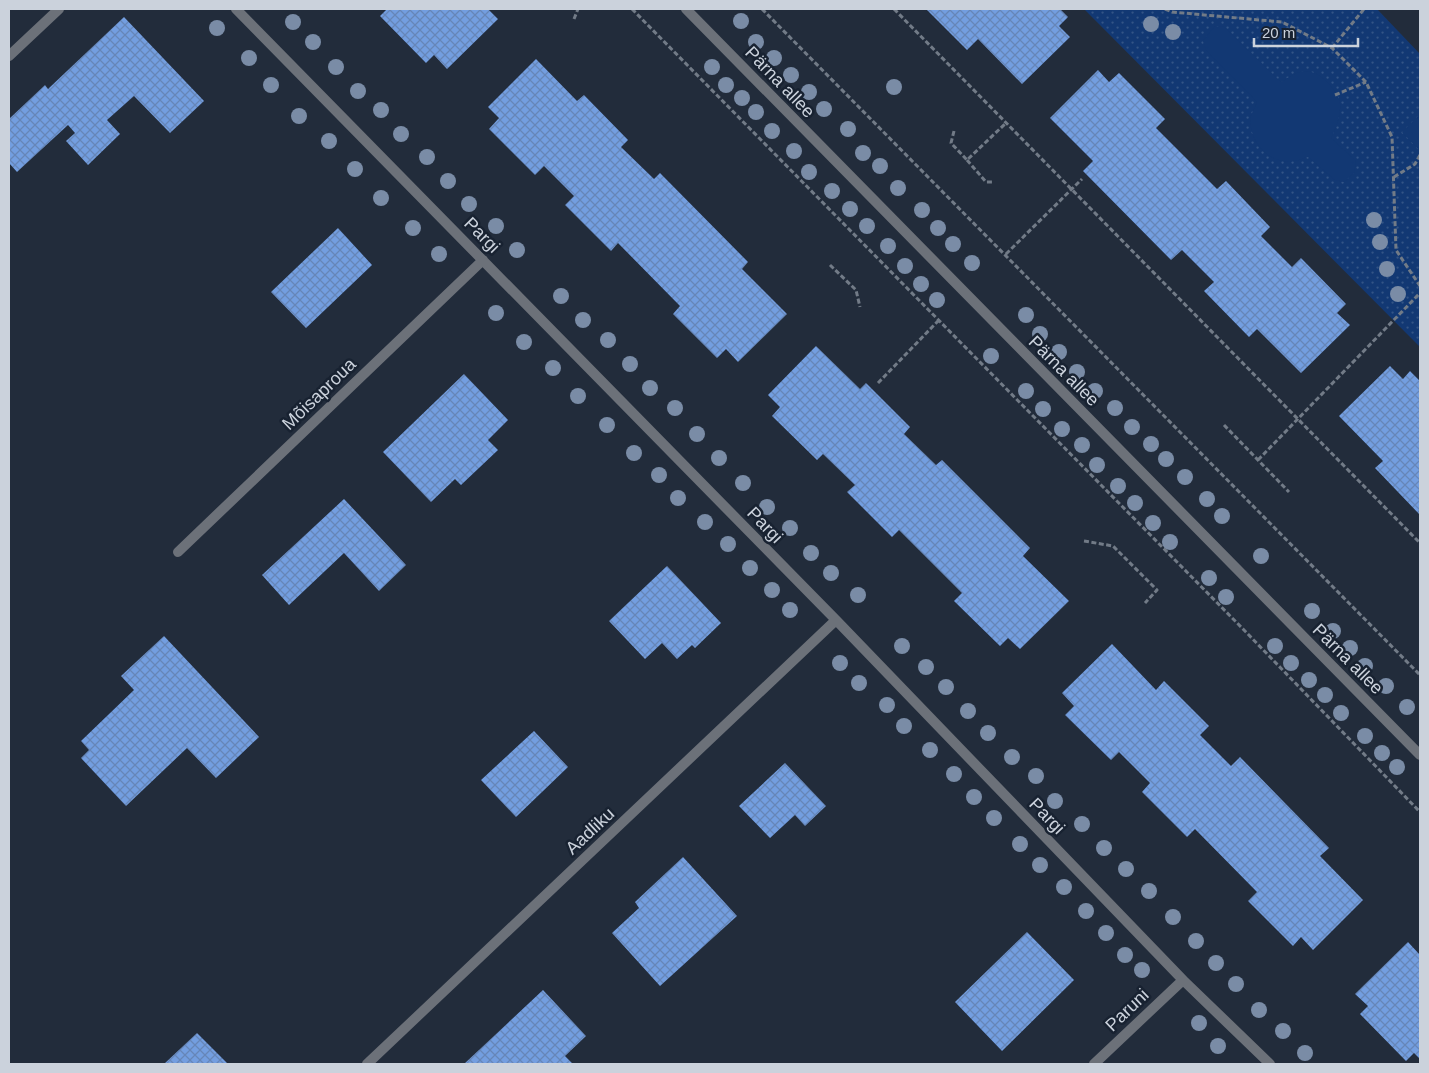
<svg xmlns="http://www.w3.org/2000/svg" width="1429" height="1073" viewBox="0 0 1429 1073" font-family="Arial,sans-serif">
  <defs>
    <pattern id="grass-dots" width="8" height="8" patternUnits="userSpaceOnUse" patternTransform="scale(1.25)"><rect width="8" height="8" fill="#123873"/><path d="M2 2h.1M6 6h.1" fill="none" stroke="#335486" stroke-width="1.8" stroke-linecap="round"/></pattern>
    <pattern id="building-cross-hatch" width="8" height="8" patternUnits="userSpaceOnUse" patternTransform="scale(1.25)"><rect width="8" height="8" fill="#739ee0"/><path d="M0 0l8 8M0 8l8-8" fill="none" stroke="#6686b8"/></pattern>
  </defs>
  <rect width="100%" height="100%" fill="#222c3b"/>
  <path fill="url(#grass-dots)" d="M1084,9H1377L1420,54V347Z"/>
  <path fill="#123873" d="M1223,26L1281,82C1288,78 1297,71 1306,71C1320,71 1339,91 1340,104C1341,115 1336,129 1331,138L1356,161L1354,173L1344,182L1335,180L1308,157C1303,158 1298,161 1293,161C1269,164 1251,144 1250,120C1250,115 1255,108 1257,102L1206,50L1203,41L1214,27Z
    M1420,114V151L1402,132Z"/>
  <path fill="url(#building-cross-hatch)" d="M387,9H488L498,19L447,69L434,55L426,63L380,16Z
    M926,9H1060L1068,17L1059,26L1070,37L1022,84L978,39L967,50Z
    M124,17L204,101L170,133L134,96L107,120L120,134L88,165L66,141L75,133L68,125L17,172L9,163V119L45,85L48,89Z
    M536,59L577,101L584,95L628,140L621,147L654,179L660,173L748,262L742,269L787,314L738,362L726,349L717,358L673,314L680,306L618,243L611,251L565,205L574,196L544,166L535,175L489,129L499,118L488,107Z
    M1098,70L1109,82L1119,73L1165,119L1156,128L1217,189L1226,181L1270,227L1261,236L1292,267L1301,258L1346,304L1337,313L1350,325L1301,373L1257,329L1249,337L1204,291L1214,282L1182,250L1171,260L1083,171L1093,161L1050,118Z
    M338,228L372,265L306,328L271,292Z
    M816,346L860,389L866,383L910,427L904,434L936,465L942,460L1030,548L1023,556L1069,601L1020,649L1008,638L1000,646L954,601L962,593L899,530L892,537L847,492L855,485L823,454L817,460L772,416L780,407L768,395Z
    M1390,366L1403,379L1410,371L1420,381V515L1375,468L1383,461L1339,416Z
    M464,374L508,420L488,440L498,450L461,485L455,479L431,502L383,452Z
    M344,499L406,565L379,591L344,553L289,605L262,575Z
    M667,566L721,623L695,648L692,645L677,659L662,643L645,659L609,621Z
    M164,636L259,737L216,778L187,748L126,806L81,758L89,750L81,741L134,690L121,676Z
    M1112,644L1156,690L1164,681L1209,726L1200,735L1231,766L1240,757L1329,848L1320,856L1363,900L1313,950L1301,937L1293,946L1248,901L1257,892L1195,829L1187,837L1142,792L1150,783L1119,752L1111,760L1065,715L1074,706L1062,693Z
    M534,731L568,767L516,817L481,780Z
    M785,763L826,806L805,826L795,815L770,838L739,806Z
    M683,857L737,916L660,986L612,933L639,908L635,902Z
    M1027,932L1074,980L1002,1051L955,1002Z
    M1408,942L1420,955V1059L1414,1053L1406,1061L1360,1014L1368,1006L1355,994Z
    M543,990L586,1036L565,1056L572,1063L570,1064H464Z
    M197,1033L228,1064H164Z"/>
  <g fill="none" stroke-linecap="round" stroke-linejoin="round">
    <path stroke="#727b87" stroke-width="3" stroke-dasharray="5 2.5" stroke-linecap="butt" d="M632,9L1243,629L1420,812
      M762,9L1420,675
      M894,9L1420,543
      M1165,9L1172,12L1282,22L1332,48L1366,82L1392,137L1396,250L1420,286
      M574,19L578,9
      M1332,48L1364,9
      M1335,95L1366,82
      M954,131L951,143L967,160L1006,123
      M967,160L986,182H993
      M1394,177L1415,164L1420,155
      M1006,254L1082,179
      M830,265L856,290L860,307
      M878,383L939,320
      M1224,425L1289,492
      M1258,460L1420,293
      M1084,541L1113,546L1157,590L1145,603"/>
    <path stroke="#6c7179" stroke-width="10" d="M236,9L836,620L1183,980L1270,1064
      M686,9L1420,755
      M9,56L59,9
      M178,552L483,260
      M367,1064L836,620
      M1094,1064L1183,980"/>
  </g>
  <g fill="#7a8ca6">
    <circle cx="741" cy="21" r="8"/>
    <circle cx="293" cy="22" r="8"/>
    <circle cx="1151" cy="24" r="8"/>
    <circle cx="217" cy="28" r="8"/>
    <circle cx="1173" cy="32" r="8"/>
    <circle cx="313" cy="42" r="8"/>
    <circle cx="756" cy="42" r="8"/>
    <circle cx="249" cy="58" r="8"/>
    <circle cx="774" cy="58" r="8"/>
    <circle cx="336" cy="67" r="8"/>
    <circle cx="712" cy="67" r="8"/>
    <circle cx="791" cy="75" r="8"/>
    <circle cx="271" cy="85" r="8"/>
    <circle cx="726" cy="85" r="8"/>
    <circle cx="894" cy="87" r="8"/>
    <circle cx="358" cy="91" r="8"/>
    <circle cx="809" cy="92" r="8"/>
    <circle cx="742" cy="98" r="8"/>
    <circle cx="824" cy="109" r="8"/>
    <circle cx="381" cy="110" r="8"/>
    <circle cx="756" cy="112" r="8"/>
    <circle cx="299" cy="116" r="8"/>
    <circle cx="848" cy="129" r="8"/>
    <circle cx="772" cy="131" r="8"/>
    <circle cx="401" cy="134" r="8"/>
    <circle cx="329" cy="141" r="8"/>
    <circle cx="794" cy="151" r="8"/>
    <circle cx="863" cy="153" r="8"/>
    <circle cx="427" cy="157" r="8"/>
    <circle cx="880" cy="166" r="8"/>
    <circle cx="355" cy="169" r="8"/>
    <circle cx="809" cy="172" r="8"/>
    <circle cx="448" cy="181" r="8"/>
    <circle cx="898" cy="188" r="8"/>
    <circle cx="832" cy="191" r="8"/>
    <circle cx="381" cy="198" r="8"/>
    <circle cx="469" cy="204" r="8"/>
    <circle cx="850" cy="209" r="8"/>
    <circle cx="922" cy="210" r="8"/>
    <circle cx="1374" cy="220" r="8"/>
    <circle cx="496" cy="226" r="8"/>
    <circle cx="867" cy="226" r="8"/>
    <circle cx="413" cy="228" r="8"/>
    <circle cx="938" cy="228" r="8"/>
    <circle cx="1380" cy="242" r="8"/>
    <circle cx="953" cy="244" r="8"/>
    <circle cx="888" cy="246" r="8"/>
    <circle cx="517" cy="250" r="8"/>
    <circle cx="439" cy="254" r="8"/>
    <circle cx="972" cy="263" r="8"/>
    <circle cx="905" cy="266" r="8"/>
    <circle cx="1387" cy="269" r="8"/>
    <circle cx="921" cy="284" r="8"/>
    <circle cx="1398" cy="294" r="8"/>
    <circle cx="561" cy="296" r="8"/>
    <circle cx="937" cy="300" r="8"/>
    <circle cx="496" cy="313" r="8"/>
    <circle cx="1026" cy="315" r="8"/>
    <circle cx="583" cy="320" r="8"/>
    <circle cx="1040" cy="334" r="8"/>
    <circle cx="608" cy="340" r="8"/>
    <circle cx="524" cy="342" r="8"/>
    <circle cx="1059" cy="352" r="8"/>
    <circle cx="991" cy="356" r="8"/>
    <circle cx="630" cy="364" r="8"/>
    <circle cx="553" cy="368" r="8"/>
    <circle cx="1077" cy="372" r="8"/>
    <circle cx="650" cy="388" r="8"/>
    <circle cx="1026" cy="391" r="8"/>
    <circle cx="1095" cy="391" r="8"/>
    <circle cx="578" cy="396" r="8"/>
    <circle cx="675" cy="408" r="8"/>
    <circle cx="1115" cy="408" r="8"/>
    <circle cx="1043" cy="409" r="8"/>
    <circle cx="607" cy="425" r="8"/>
    <circle cx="1132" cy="427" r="8"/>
    <circle cx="1062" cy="429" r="8"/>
    <circle cx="697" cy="434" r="8"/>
    <circle cx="1151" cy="444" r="8"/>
    <circle cx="1082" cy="445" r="8"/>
    <circle cx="634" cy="453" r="8"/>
    <circle cx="719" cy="458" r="8"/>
    <circle cx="1166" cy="459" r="8"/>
    <circle cx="1097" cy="465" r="8"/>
    <circle cx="659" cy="475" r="8"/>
    <circle cx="1185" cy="477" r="8"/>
    <circle cx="743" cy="483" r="8"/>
    <circle cx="1118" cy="486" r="8"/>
    <circle cx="678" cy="498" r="8"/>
    <circle cx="1207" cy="499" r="8"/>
    <circle cx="1135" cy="503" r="8"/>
    <circle cx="767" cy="507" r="8"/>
    <circle cx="1222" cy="516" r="8"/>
    <circle cx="705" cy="522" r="8"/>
    <circle cx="1153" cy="523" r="8"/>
    <circle cx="790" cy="528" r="8"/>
    <circle cx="1170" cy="542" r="8"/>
    <circle cx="728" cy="544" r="8"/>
    <circle cx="811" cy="553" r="8"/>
    <circle cx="1261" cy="556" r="8"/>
    <circle cx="750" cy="568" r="8"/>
    <circle cx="831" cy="573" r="8"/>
    <circle cx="1209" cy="578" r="8"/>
    <circle cx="772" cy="590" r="8"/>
    <circle cx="858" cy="595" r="8"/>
    <circle cx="1226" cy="597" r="8"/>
    <circle cx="790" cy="610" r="8"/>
    <circle cx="1312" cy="611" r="8"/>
    <circle cx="1333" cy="631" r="8"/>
    <circle cx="902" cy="646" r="8"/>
    <circle cx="1275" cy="646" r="8"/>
    <circle cx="1350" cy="648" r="8"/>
    <circle cx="840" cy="663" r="8"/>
    <circle cx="1291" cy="663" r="8"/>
    <circle cx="1365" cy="666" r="8"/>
    <circle cx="926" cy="667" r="8"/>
    <circle cx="1309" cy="680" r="8"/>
    <circle cx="859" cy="683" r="8"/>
    <circle cx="1386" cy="686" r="8"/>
    <circle cx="946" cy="687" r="8"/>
    <circle cx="1325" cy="695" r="8"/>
    <circle cx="887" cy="705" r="8"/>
    <circle cx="1407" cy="707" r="8"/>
    <circle cx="968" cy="711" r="8"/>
    <circle cx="1341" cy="713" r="8"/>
    <circle cx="904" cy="726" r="8"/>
    <circle cx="988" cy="733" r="8"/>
    <circle cx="1365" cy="736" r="8"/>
    <circle cx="930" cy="750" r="8"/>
    <circle cx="1382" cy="753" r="8"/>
    <circle cx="1012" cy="757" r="8"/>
    <circle cx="1397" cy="767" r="8"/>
    <circle cx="954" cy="774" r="8"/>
    <circle cx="1036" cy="776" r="8"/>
    <circle cx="974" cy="797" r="8"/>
    <circle cx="1055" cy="801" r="8"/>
    <circle cx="994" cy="818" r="8"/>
    <circle cx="1082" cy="824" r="8"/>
    <circle cx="1020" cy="844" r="8"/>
    <circle cx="1104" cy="848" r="8"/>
    <circle cx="1040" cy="865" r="8"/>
    <circle cx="1126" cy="869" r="8"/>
    <circle cx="1064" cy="887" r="8"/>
    <circle cx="1149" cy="891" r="8"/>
    <circle cx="1086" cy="911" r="8"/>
    <circle cx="1173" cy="917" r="8"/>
    <circle cx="1106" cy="933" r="8"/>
    <circle cx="1196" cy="941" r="8"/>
    <circle cx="1125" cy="955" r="8"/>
    <circle cx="1216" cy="963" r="8"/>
    <circle cx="1142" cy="970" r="8"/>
    <circle cx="1236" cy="984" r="8"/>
    <circle cx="1259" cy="1010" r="8"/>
    <circle cx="1199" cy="1023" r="8"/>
    <circle cx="1283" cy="1031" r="8"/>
    <circle cx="1218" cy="1046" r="8"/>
    <circle cx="1305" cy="1053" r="8"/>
  </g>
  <g text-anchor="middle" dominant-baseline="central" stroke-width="5" stroke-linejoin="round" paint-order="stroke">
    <g font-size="18" fill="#cbd2dc" stroke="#182231">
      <text transform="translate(780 82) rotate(46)">Pärna allee</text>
      <text transform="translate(482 235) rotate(45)">Pargi</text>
      <text transform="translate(1064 371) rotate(45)">Pärna allee</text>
      <text transform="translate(319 394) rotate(-44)">Mõisaproua</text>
      <text transform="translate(765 525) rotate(46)">Pargi</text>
      <text transform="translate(1348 659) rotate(45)">Pärna allee</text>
      <text transform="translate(1047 816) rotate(46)">Pargi</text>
      <text transform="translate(590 831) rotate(-43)">Aadliku</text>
      <text transform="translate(1127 1010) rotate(-44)">Paruni</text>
    </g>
  </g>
  <rect width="1429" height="1073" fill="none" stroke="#cbd2dc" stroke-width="20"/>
  <path d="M1254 38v8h104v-8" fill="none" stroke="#cbd2dc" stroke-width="2.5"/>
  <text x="1262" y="38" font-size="15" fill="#cbd2dc" stroke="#182231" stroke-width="4" paint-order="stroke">20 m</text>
</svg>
